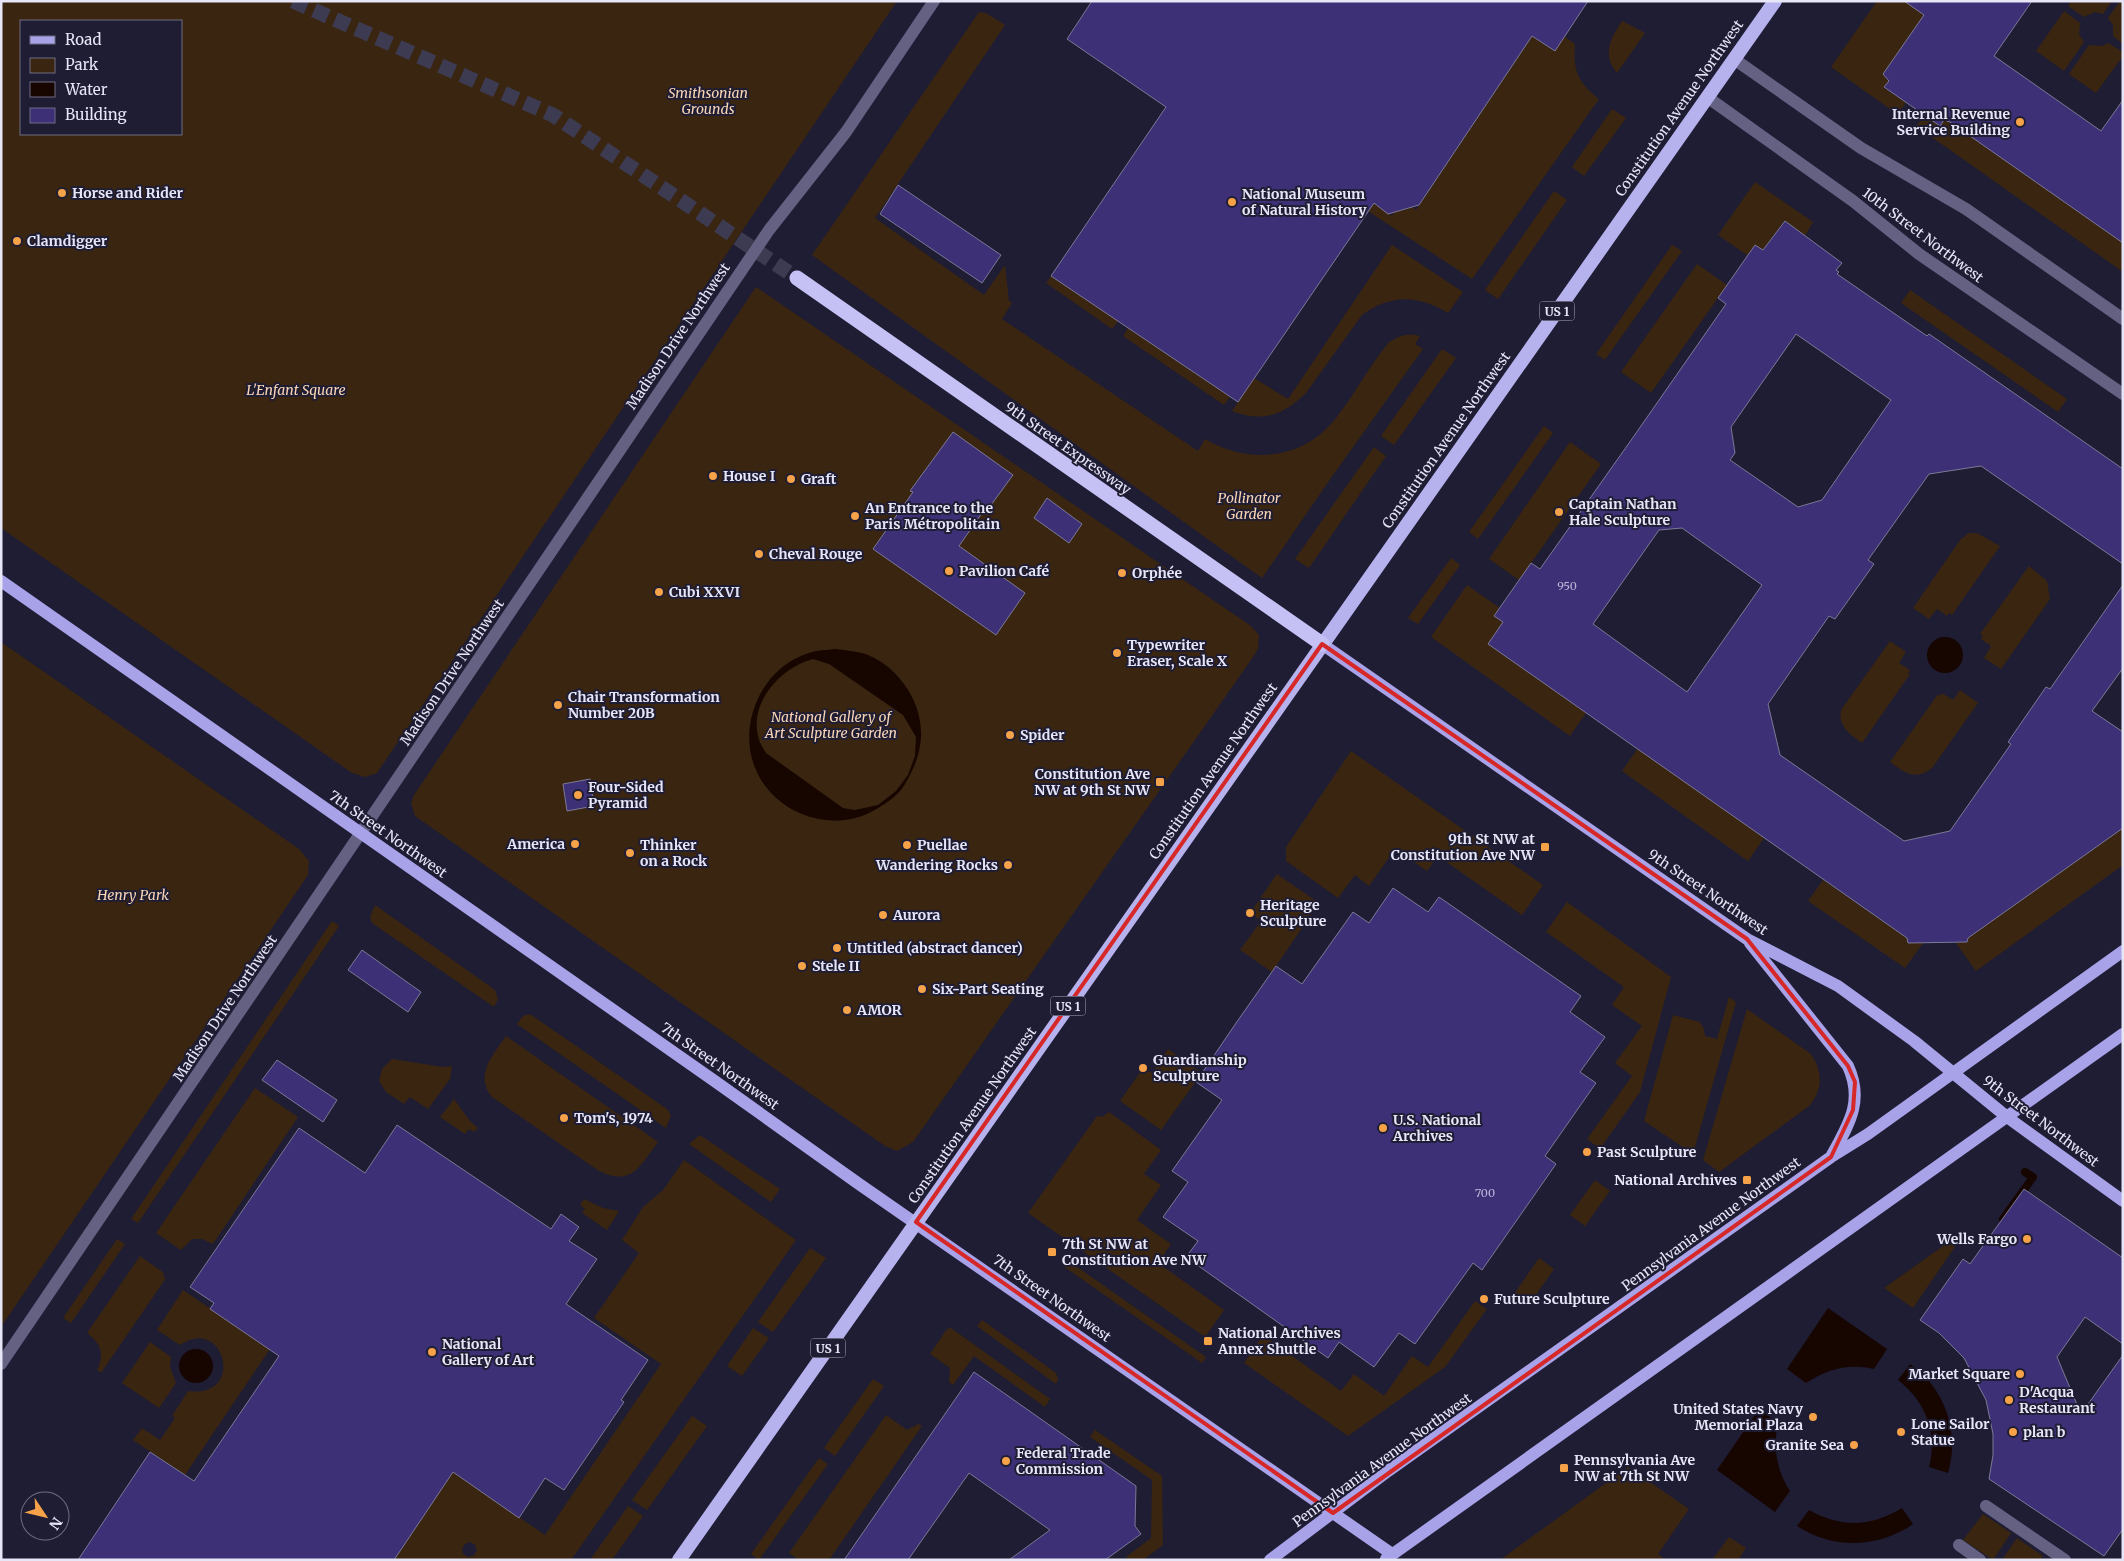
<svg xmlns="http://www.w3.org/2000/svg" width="2124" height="1561" viewBox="0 0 2124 1561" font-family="Merriweather,serif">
  <rect width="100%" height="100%" fill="#1f1d34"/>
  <path fill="#3a2510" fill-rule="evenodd" d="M1,1H897L377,773L365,777L352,773L1,528ZM181,21V134H21V21Z
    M1877,1H1925L1924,15L1885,78L1889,81L1884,88L1906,103L1897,114L1831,67Z
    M2071,1H2112L2103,14L2095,12L2084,17L2068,6Z
    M2120,1H2123V44L2113,36V25L2108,18Z
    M2064,11L2080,23L2079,34L2084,42L2064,71L2036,51Z
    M979,12L986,13L1005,25L875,218L984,295L1005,265L1009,301L1012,303L1002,319L1198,451L1205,439C1250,465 1303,460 1336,418C1355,394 1369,366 1389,342C1400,335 1408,333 1420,336L1415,344L1423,349L1331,478L1262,578L812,255Z
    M1622,21L1645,33L1617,73C1602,55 1610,39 1622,21Z
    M1532,36L1554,51L1564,36L1575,44C1573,71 1578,82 1599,99L1472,279L1360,206L1365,197L1392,216L1394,212L1412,207L1416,210Z
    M2108,43L2123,52V56L2096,93L2069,74L2089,45L2102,46Z
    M1612,109L1626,118L1584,176L1572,167Z
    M1924,116L1940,126L1944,120L1950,122L2123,243V272L1916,126Z
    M1755,182L1813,222L1805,236L1784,221L1763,250L1755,245L1747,255L1718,235Z
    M1554,191L1567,200L1498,299L1485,290Z
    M1392,245L1463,292L1448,313C1418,295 1391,294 1362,315L1306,393C1283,415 1263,423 1232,411L1254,378L1288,399Z
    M1672,245L1682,251L1605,360L1596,354Z
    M1697,264L1727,285L1651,393L1621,372Z
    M1051,276L1118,321L1112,329L1046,283Z
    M756,287L1251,626L1259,635L1258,649L1251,660L913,1142L897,1151L885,1146L415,816L411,803L414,795Z
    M1910,290L2067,399L2058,412L1901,303Z
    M1128,328L1230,397L1224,405L1123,336Z
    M1442,349L1456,358L1394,445L1381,436Z
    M1544,426L1553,433L1478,539L1469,532Z
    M1570,442L1601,464L1519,580L1489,559Z
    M1374,447L1386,456L1309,568L1295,559Z
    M1969,533H1977L2000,546L1952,615L1949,613L1947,616L1937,609L1929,619L1913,608L1960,540Z
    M1451,558L1460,565L1418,624L1408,618Z
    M2029,566L2047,581L2050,599L2001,669L1984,658L1991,646L1981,639L1983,636L1980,634Z
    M1467,585L1500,608L1494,616L1503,623L1488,644L1586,713L1570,736L1431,637Z
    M1890,641L1906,652L1899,663L1910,670L1908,673L1910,674L1862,743C1849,734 1838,726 1841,710Z
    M1,642L299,849L309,861L308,875L1,1327Z
    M1960,690L1978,703L1932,768C1915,781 1905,773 1890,762L1938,694L1940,696L1942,693L1953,700Z
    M1638,748L1764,838L1748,861L1622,771Z
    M1351,751L1543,885L1522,915L1438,856L1427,871L1395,849L1369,886L1355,875L1338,898L1286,861V847Z
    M2123,828V865L1976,971L1956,943L1967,942L1968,938Z
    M1277,874L1319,903L1272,972L1240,950L1261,921L1250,913Z
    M1823,880L1907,938L1908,943H1923L1905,968L1808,901Z
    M1567,902L1671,977L1640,1092L1600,1149L1587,1139L1632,1076L1615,1063L1642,1026L1612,1005L1624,987L1546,932Z
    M375,905L495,990L498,999L494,1007L372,923L370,917Z
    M332,921L339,926L138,1223L131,1219Z
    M1729,997L1736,1002L1693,1154L1644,1121L1673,1015L1700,1022L1704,1029L1705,1036L1717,1039Z
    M1747,1009L1811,1054C1823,1072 1823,1090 1809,1106L1719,1172L1703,1160Z
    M530,1014L667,1109L671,1115L666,1128L517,1024L523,1016Z
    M506,1036L658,1142C640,1166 632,1187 599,1171L492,1097C474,1075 493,1055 506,1036Z
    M1168,1049L1202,1073L1161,1130L1120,1101L1143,1068L1152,1073Z
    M392,1059L443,1067L452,1066L450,1079L428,1109L410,1097L404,1104L386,1092L379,1081L382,1069Z
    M255,1088L298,1117L213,1244L202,1239H192L181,1250L156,1233Z
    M454,1099L470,1121L478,1128L474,1132L469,1129L465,1134L440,1117Z
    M1109,1112L1161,1150L1144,1174L1161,1185L1137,1220L1171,1244L1158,1263L1224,1310L1205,1337L1028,1213L1097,1116L1102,1117Z
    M700,1135L780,1189L771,1202L689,1144Z
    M684,1160L796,1240L571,1560H394L453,1472L545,1535L661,1364L594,1318L639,1253L622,1240L643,1207L663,1190ZM470,1542L475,1545L477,1551L473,1556L468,1557L463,1554L462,1549L465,1544Z
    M1595,1180L1610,1191L1585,1226L1570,1215Z
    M584,1199L603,1208L619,1211L607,1230L582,1213L585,1209L580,1205Z
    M1967,1229L1913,1308L1884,1288Z
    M117,1239L125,1244L71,1323L63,1318Z
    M810,1248L826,1258L773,1332L758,1322Z
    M140,1256L164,1273L163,1276L166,1278L101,1373L97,1370C105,1354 101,1344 87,1333Z
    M1539,1258L1554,1269L1529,1305L1514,1294Z
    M1067,1260L1206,1357L1202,1363L1063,1266Z
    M183,1290L270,1349L185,1475L133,1440L142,1428L160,1440L175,1418L172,1416L188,1391C246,1399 225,1314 180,1345L157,1330Z
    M1475,1301L1487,1309L1445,1367L1348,1436L1244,1363L1263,1335L1341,1391L1354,1374L1384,1396L1412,1356L1428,1367Z
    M982,1320L1056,1373L1058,1379L1056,1384L977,1326Z
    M753,1328L769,1338L742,1376L727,1366Z
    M951,1328L1050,1399L1045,1407L974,1356L953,1385L949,1382L950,1368L930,1354L947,1329Z
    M150,1342L171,1357L170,1367L176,1383L159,1408L122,1383Z
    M873,1379L884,1386L835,1456L824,1448Z
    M886,1415L907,1430L918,1424L922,1426L829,1560H799L789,1553Z
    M692,1416L707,1426L647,1510L632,1500Z
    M1095,1430L1162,1476L1163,1545L1143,1560H1128L1126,1557L1151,1538L1152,1480L1090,1437Z
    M819,1458L828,1464L759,1560L751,1554Z
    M1628,1467L1689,1509L1658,1554L1666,1560H1500Z
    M628,1506L643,1516L612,1560H590Z
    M1983,1514L2011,1533L1993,1560L1963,1540Z
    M1729,1537L1746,1548L1738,1560H1712Z
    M2017,1538L2043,1556L2040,1560H2002Z"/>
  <path fill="#170500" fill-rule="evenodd" d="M1927 655a18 18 0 1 1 36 0a18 18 0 1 1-36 0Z
    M835,649C844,650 853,651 862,653C896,663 923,701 921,737C920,754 914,769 905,784C898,797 881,807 867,814C826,832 774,812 756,770C736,725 762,667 809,653C817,650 827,650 835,649ZM813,659L829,664L903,715L916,737L915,756L908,775L896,791L878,805L855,810L843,808L766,753C739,715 775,669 813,659Z
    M1828,1308L1887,1349L1874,1369C1849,1363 1827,1369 1806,1383L1787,1369Z
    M179 1366a17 17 0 1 1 34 0a17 17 0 1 1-34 0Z
    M1910,1364C1945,1388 1960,1432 1948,1473L1929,1467C1938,1433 1926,1402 1898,1380Z
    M1759,1409L1778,1423C1773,1447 1776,1470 1790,1491L1775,1512L1717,1470Z
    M1902,1508L1913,1524C1878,1548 1834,1550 1797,1526L1809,1510C1841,1528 1871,1527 1902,1508Z"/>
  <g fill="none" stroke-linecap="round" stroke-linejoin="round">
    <path stroke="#170500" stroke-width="8" d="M2003,1219L2033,1177L2025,1172"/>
  </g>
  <path fill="#3d3077" stroke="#7b7996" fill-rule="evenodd" d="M1092,1H1588L1555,51L1532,36L1419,205L1388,214L1374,203L1238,402L1051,276L1166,107L1067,39Z
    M1904,1H2032L1994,56L2101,131L2123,100V243L1950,122L1944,120L1940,126L1884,87L1889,81L1883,74L1924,15Z
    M898,185L1001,255L982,283L880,214Z
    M1785,221L1842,263L1836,270L1839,272L1837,274L1927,336L1929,334L2123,469V564L1981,466L1929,474L1868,560L1874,564L1835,619L1829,616L1768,704L1780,755L1845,800L1904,841L1950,831L2011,744L2008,742L2046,687L2050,689L2123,585V668L2092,711L2123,732V828L1968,938L1967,942L1908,943L1907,938L1488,644L1503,622L1494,616L1531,563L1540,569L1634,436L1726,304L1718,298L1755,245L1763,250ZM1796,334L1891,400L1822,500L1798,507L1730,460L1735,453L1731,427ZM1682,528L1762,585L1687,692L1593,624L1659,530Z
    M953,432L1013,475L991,505L989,503L959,546L1025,593L996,635L873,549L913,492L910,491Z
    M1047,498L1082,524L1069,543L1034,518Z
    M590,779L594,806L567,811L563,784Z
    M1393,888L1428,912L1439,897L1581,996L1570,1012L1605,1037L1580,1072L1596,1083L1545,1156L1556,1164L1482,1270L1473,1263L1415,1344L1399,1333L1374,1367L1339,1342L1328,1358L1186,1257L1198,1241L1163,1217L1188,1182L1172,1171L1222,1100L1196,1082L1234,1026L1276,966L1302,984L1353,912L1369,923Z
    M362,950L421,992L408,1012L348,970Z
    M277,1060L337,1100L323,1122L262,1080Z
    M397,1125L551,1229L561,1214L579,1227L569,1241L597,1259L566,1304L648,1360L621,1400L624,1402L564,1490L545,1478L519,1518L453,1472L394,1560H78L150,1452L194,1481L279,1356L210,1309L214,1303L190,1287L299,1128L365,1173Z
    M2024,1189L2123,1258V1344L2085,1317L2057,1357L2081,1414L2123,1355V1529L2104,1556L1989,1479L1993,1455V1434L1986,1400L1964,1358L1939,1333L1920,1320L1963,1259L1970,1264Z
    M974,1372L1136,1486L1135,1526L1141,1534L1105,1560H1009L1050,1530L969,1473L908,1560H844Z"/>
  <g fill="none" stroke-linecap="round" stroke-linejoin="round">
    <path stroke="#3d3b51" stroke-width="15" stroke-dasharray="15 8" stroke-linecap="butt" d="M293,1L553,115L797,278"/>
    <path stroke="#646183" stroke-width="12" d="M1986,1506L2065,1560
      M1959,1545L1980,1560"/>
    <path stroke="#646183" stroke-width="12" d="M1734,59L1861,148L1966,209L2123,319
      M1707,97L1853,201L1919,254L2123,394
      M1,1364L769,230L846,132L934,1"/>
    <path stroke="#a8a2e8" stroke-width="12" d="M1,581L716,1082L859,1184L1392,1554
      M1322,644L1747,939L1838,986L1914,1041L2007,1117L2123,1201
      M1750,943L1848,1066C1864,1101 1849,1124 1832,1155
      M1386,1559L2123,1034
      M1270,1560L1388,1471L1831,1157L1868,1134L2123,951"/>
    <path stroke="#b6b2ee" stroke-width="14" d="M679,1560L1775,1"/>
    <path stroke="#c5c1f4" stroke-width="15" d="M797,278L1322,644"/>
  </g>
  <path fill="none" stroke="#d62828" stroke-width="4" stroke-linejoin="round" d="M1322,644L1747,939L1848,1066L1855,1082L1853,1110L1831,1157L1333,1513L916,1222Z"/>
  <g fill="#f6a248" stroke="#1f1d34" stroke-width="2">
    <circle cx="2020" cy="122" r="5"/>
    <circle cx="62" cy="193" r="5"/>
    <circle cx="1232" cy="202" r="5"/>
    <circle cx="17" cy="241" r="5"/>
    <circle cx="713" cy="476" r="5"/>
    <circle cx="791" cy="479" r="5"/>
    <circle cx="1559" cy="512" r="5"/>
    <circle cx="855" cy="516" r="5"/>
    <circle cx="759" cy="554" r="5"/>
    <circle cx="949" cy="571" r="5"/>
    <circle cx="1122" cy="573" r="5"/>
    <circle cx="659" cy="592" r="5"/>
    <circle cx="1117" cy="653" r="5"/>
    <circle cx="558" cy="705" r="5"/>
    <circle cx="1010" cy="735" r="5"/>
    <rect x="1155" y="777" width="10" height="10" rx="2.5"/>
    <circle cx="578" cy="795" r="5"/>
    <circle cx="575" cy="844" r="5"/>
    <circle cx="907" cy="845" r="5"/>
    <rect x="1540" y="842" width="10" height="10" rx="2.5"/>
    <circle cx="630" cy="853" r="5"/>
    <circle cx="1008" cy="865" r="5"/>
    <circle cx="1250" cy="913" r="5"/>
    <circle cx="883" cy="915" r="5"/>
    <circle cx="837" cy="948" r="5"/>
    <circle cx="802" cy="966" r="5"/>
    <circle cx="922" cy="989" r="5"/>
    <circle cx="847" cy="1010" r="5"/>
    <circle cx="1143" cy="1068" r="5"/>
    <circle cx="564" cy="1118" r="5"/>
    <circle cx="1383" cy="1128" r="5"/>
    <circle cx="1587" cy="1152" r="5"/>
    <rect x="1742" y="1175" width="10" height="10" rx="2.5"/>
    <circle cx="2027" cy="1239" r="5"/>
    <rect x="1047" y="1247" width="10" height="10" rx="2.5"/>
    <circle cx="1484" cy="1299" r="5"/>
    <rect x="1203" y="1336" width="10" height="10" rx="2.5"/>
    <circle cx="432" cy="1352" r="5"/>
    <circle cx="2020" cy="1374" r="5"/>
    <circle cx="2009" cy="1400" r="5"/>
    <circle cx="1813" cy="1417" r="5"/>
    <circle cx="1901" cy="1432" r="5"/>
    <circle cx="2013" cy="1432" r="5"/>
    <circle cx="1854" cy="1445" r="5"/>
    <circle cx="1006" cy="1461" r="5"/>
    <rect x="1559" y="1463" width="10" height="10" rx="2.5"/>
  </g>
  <g text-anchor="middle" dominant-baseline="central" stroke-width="4" stroke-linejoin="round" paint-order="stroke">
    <g font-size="11" fill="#bcb8d7">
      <text x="1567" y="586">950</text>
      <text x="1485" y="1193">700</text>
    </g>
    <g fill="#1f1d34" stroke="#abaabc" stroke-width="1">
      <rect x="1539.5" y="301.5" width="35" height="19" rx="4"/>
      <rect x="1050.5" y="996.5" width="35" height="19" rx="4"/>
      <rect x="810.5" y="1338.5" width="35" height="19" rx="4"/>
    </g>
    <g font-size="12" font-weight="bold" fill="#e7e6f7">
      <text x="1557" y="311">US 1</text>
      <text x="1068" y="1006">US 1</text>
      <text x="828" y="1348">US 1</text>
    </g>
    <g font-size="14" font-style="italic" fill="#f9d5b4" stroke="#1f1d34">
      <text x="708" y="93">Smithsonian<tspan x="708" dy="16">Grounds</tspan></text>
      <text x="296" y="390">L'Enfant Square</text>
      <text x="1249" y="498">Pollinator<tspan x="1249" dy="16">Garden</tspan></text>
      <text x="831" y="717">National Gallery of<tspan x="831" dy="16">Art Sculpture Garden</tspan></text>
      <text x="133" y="895">Henry Park</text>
    </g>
    <g font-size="14" fill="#e7e6f7" stroke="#1f1d34">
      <text transform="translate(1679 108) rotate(-55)">Constitution Avenue Northwest</text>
      <text transform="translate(1923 235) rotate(37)">10th Street Northwest</text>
      <text transform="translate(678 336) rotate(-56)">Madison Drive Northwest</text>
      <text transform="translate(1446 440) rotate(-55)">Constitution Avenue Northwest</text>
      <text transform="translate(1068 448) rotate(35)">9th Street Expressway</text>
      <text transform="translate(452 672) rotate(-56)">Madison Drive Northwest</text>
      <text transform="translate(1213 771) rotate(-55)">Constitution Avenue Northwest</text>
      <text transform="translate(388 834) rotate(35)">7th Street Northwest</text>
      <text transform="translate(1708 892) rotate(34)">9th Street Northwest</text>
      <text transform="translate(225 1008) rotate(-56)">Madison Drive Northwest</text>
      <text transform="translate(720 1066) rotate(35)">7th Street Northwest</text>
      <text transform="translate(972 1115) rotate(-55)">Constitution Avenue Northwest</text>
      <text transform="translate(2041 1121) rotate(37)">9th Street Northwest</text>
      <text transform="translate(1711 1224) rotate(-36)">Pennsylvania Avenue Northwest</text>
      <text transform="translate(1052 1298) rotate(35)">7th Street Northwest</text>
      <text transform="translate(1382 1460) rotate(-36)">Pennsylvania Avenue Northwest</text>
    </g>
    <g font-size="14" font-weight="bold" fill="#e7e6f7" stroke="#1f1d34" text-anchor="start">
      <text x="2010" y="114" text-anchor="end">Internal Revenue<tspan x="2010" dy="16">Service Building</tspan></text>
      <text x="72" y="193">Horse and Rider</text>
      <text x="1242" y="194">National Museum<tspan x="1242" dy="16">of Natural History</tspan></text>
      <text x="27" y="241">Clamdigger</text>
      <text x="723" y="476">House I</text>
      <text x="801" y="479">Graft</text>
      <text x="1569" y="504">Captain Nathan<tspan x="1569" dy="16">Hale Sculpture</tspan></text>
      <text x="865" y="508">An Entrance to the<tspan x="865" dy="16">Paris Métropolitain</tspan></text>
      <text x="769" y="554">Cheval Rouge</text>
      <text x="959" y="571">Pavilion Café</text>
      <text x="1132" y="573">Orphée</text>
      <text x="669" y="592">Cubi XXVI</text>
      <text x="1127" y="645">Typewriter<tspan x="1127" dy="16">Eraser, Scale X</tspan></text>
      <text x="568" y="697">Chair Transformation<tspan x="568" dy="16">Number 20B</tspan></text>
      <text x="1020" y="735">Spider</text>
      <text x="1150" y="774" text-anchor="end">Constitution Ave<tspan x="1150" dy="16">NW at 9th St NW</tspan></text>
      <text x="588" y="787">Four-Sided<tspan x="588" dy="16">Pyramid</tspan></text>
      <text x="1535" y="839" text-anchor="end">9th St NW at<tspan x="1535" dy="16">Constitution Ave NW</tspan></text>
      <text x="565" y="844" text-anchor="end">America</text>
      <text x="640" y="845">Thinker<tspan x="640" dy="16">on a Rock</tspan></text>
      <text x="917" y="845">Puellae</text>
      <text x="998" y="865" text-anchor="end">Wandering Rocks</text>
      <text x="1260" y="905">Heritage<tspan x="1260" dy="16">Sculpture</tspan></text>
      <text x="893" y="915">Aurora</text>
      <text x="847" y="948">Untitled (abstract dancer)</text>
      <text x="812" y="966">Stele II</text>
      <text x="932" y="989">Six-Part Seating</text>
      <text x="857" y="1010">AMOR</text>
      <text x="1153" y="1060">Guardianship<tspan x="1153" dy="16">Sculpture</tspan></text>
      <text x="574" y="1118">Tom's, 1974</text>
      <text x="1393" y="1120">U.S. National<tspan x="1393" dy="16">Archives</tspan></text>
      <text x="1597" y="1152">Past Sculpture</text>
      <text x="1737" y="1180" text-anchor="end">National Archives</text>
      <text x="2017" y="1239" text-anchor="end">Wells Fargo</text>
      <text x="1062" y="1244">7th St NW at<tspan x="1062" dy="16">Constitution Ave NW</tspan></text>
      <text x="1494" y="1299">Future Sculpture</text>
      <text x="1218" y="1333">National Archives<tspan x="1218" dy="16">Annex Shuttle</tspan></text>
      <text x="442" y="1344">National<tspan x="442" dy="16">Gallery of Art</tspan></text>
      <text x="2010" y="1374" text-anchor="end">Market Square</text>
      <text x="2019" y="1392">D'Acqua<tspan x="2019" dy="16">Restaurant</tspan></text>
      <text x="1803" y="1409" text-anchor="end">United States Navy<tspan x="1803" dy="16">Memorial Plaza</tspan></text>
      <text x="1911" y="1424">Lone Sailor<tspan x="1911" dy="16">Statue</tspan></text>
      <text x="2023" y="1432">plan b</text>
      <text x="1844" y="1445" text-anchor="end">Granite Sea</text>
      <text x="1016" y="1453">Federal Trade<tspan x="1016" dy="16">Commission</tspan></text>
      <text x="1574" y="1460">Pennsylvania Ave<tspan x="1574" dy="16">NW at 7th St NW</tspan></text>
    </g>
  </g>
  <rect width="2124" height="1561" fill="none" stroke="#e7e6f7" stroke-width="5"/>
  <rect x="20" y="20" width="162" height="115" fill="#1f1d34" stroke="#6f6d82"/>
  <rect x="30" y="36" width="25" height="8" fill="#a8a2e8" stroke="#6f6d82"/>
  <text x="65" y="45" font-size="15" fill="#e7e6f7">Road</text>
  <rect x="30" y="58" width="25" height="15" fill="#3a2510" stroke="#6f6d82"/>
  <text x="65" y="70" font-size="15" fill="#e7e6f7">Park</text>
  <rect x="30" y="82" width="25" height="15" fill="#170500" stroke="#6f6d82"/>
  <text x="65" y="95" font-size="15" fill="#e7e6f7">Water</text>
  <rect x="30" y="108" width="25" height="15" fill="#3d3077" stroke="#6f6d82"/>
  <text x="65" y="120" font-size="15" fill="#e7e6f7">Building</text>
  <g transform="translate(45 1516) rotate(125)"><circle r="24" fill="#1f1d34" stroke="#6f6d82"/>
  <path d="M0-4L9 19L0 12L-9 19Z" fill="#f6a248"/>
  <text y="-8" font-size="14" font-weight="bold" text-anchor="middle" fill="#e7e6f7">N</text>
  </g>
</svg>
